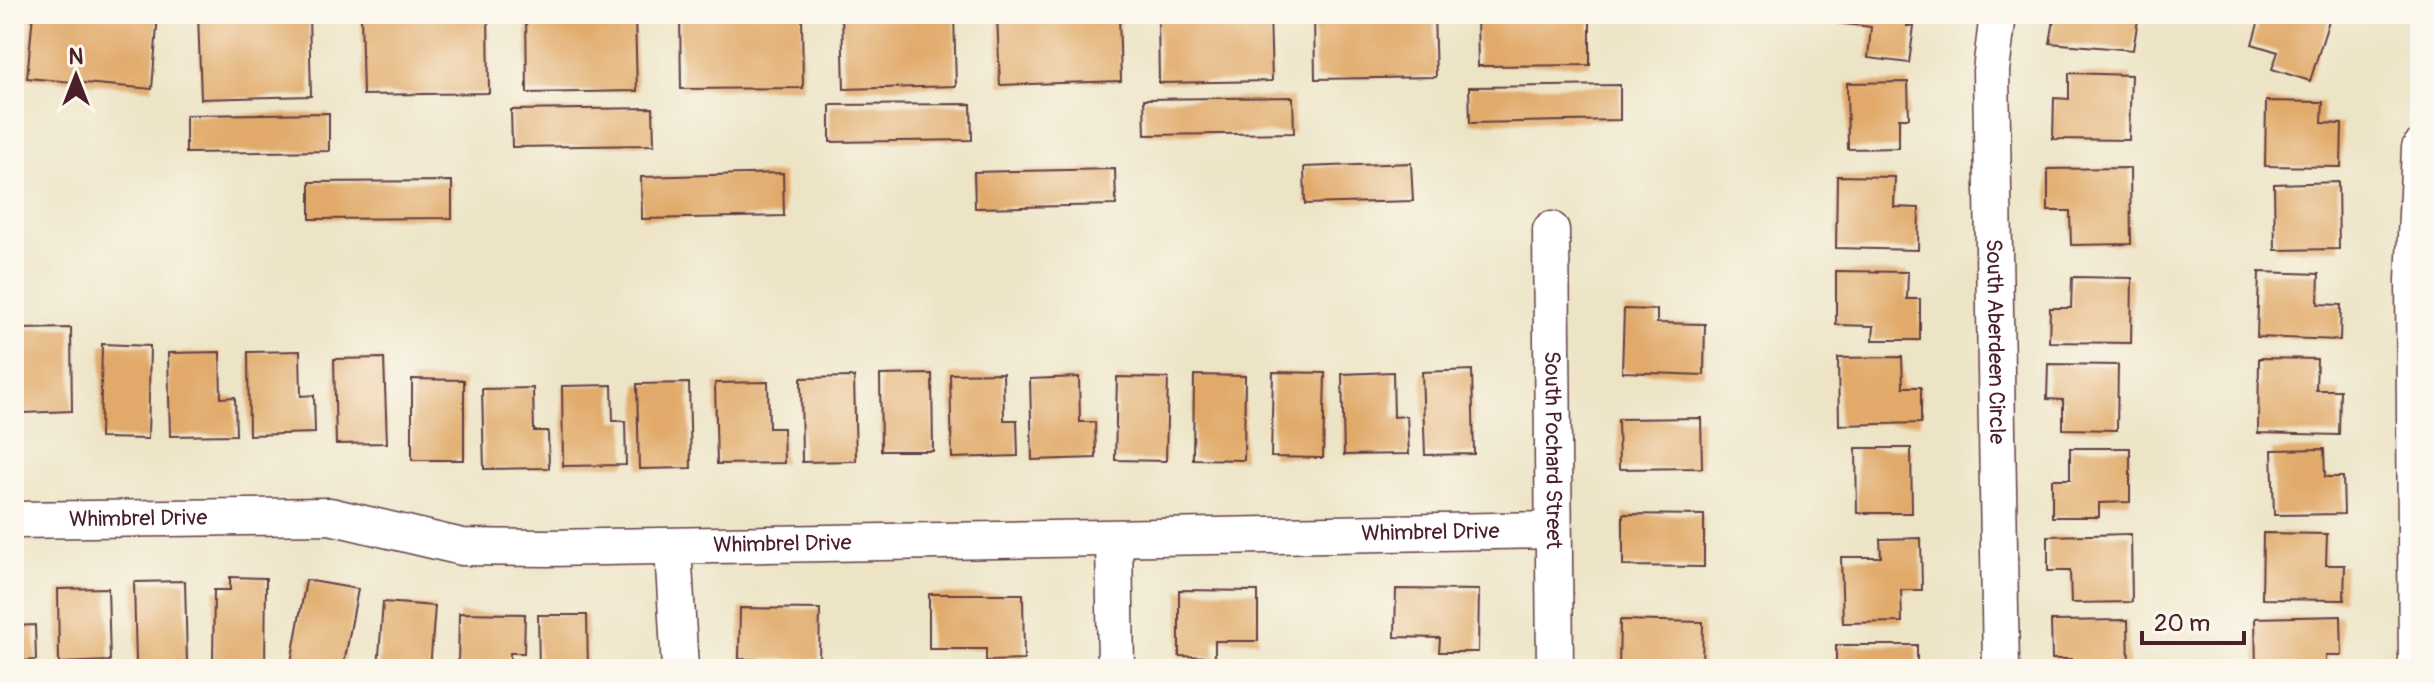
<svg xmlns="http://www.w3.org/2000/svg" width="2434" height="683" viewBox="0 0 2434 683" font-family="Pangolin,sans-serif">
  <rect width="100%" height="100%" fill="#fbf7ec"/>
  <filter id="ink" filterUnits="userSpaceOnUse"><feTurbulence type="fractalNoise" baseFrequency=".0125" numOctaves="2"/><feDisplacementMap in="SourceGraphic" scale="16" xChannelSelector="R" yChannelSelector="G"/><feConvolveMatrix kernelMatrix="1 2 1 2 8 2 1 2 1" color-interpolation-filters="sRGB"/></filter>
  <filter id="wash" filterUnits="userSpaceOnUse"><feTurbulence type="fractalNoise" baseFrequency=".006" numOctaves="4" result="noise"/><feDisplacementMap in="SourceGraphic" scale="32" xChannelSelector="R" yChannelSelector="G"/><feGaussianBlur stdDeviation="1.8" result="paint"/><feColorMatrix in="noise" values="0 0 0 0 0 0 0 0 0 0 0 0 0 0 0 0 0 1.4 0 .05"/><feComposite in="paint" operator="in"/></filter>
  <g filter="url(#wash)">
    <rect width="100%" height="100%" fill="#ede4c6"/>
    <g id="blocks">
      <path fill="#e1aa6a" d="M33,14H158L152,89L27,78Z
        M198,14H309L311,96L201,99Z
        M361,14H488L489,93L363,95Z
        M526,14H635L637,91L527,93Z
        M680,14H802L803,88L681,89Z
        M842,14H954L956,86L844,89Z
        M997,14H1119L1121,81L1000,85Z
        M1158,14H1270L1272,81L1159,83Z
        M1314,14H1434L1436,77L1315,79Z
        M1477,14H1590V65L1478,66Z
        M1838,14H1909L1907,26H1914L1909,63L1868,58L1871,27L1837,23Z
        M2055,14H2139L2133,50L2050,43Z
        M2261,14H2331L2310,81L2272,69L2278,52L2252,44Z
        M2069,73L2131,75L2129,140L2053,139L2054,98L2069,99Z
        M1908,82L1909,118H1899V148L1848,149L1847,83Z
        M1620,85V120L1470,123L1469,87Z
        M1293,97L1294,133L1145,135L1144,99Z
        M2266,101L2323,102L2322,123L2342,124L2341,167L2265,166Z
        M971,104L972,140L830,142V105Z
        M653,108L654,145L512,147L511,110Z
        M329,113V151L186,153V115Z
        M1411,163L1413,201L1305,204L1304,167Z
        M2130,168L2131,244L2071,245L2070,211H2048V169Z
        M1115,169L1116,205L975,208L974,172Z
        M783,173L784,216L642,219L641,177Z
        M1837,176L1895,177L1894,207L1919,208L1918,250L1836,248Z
        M452,181V218L310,219V182Z
        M2338,182L2339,249L2275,250L2274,184Z
        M1836,271L1908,272L1907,299H1920V340H1873L1874,326L1836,325Z
        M2259,272L2319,274L2318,304L2341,305L2340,340L2257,337Z
        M2072,277L2132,278L2131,343L2049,342L2050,308H2071Z
        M1624,309L1657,310V323L1705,324L1704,375L1622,372Z
        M71,328L72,411L23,413L21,329Z
        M102,344L150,346L148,439L100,438Z
        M300,351L301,396L314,395L315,433L249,435L248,352Z
        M220,352L221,398L235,397L236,435L170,436L168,353Z
        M1902,357L1903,387H1921V423L1839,425L1838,358Z
        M384,358L387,443L336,444L334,359Z
        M2259,358L2317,359L2316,390H2340L2339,435L2258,433Z
        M2048,364L2118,365L2117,430L2063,429V400L2047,399Z
        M1472,370L1474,454L1425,455L1422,372Z
        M1273,372L1325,373L1323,458L1271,457Z
        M1393,372L1394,417L1407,416L1409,454L1344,455L1342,374Z
        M1003,373L1004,420H1017L1018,456L952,458L950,374Z
        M932,374L933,451H881L880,375Z
        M1194,375L1245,376L1244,460L1193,459Z
        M854,377L856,461L802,462L801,378Z
        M1079,377L1080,422H1095L1096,458L1032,460L1030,379Z
        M1117,377L1168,378L1166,461L1115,460Z
        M412,379L464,380V460H412Z
        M768,382L769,428H783L784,463L717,464L715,383Z
        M689,383L691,468L639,469L637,384Z
        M612,385L613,421H625L626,465L563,466L562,386Z
        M533,388L534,431H548L549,468L484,469L482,389Z
        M1701,418L1702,468L1619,469L1618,419Z
        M1856,448H1911L1912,513H1857Z
        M2070,448H2130V502L2099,503V517H2052V479H2070Z
        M2324,449L2325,477H2343L2344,514L2274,515L2272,450Z
        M1623,514L1704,515V567L1623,566Z
        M2263,533L2327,534L2326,565H2345L2344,600L2262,599Z
        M2131,534L2132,602L2071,603L2070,571H2048V536Z
        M1921,538L1922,590H1901L1902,622L1843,623L1841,557H1881L1880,539Z
        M230,577L266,578L265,663L213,662L214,590H230Z
        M306,580L358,589L343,669L291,663Z
        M185,581L187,662L136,663L134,582Z
        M108,588L110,661L59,663L58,589Z
        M1396,589L1479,590L1478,652H1439L1440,638L1395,637Z
        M1179,590L1258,591V641H1215V657L1179,656Z
        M929,594H1023L1024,660L986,661V649H929Z
        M383,602L435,606L430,669H378Z
        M740,608L820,609L819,660L739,659Z
        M459,613L525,614L524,653H510V669H458Z
        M538,615H587L588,669H539Z
        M2341,616L2342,655H2326V669H2256L2255,618Z
        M1620,620L1703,622L1702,669H1619Z
        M2128,620L2129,669H2071V659H2052L2051,621Z
        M35,625L36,660L20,661V669H14V626Z
        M1836,645H1917V669H1836Z"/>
    </g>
  </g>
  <g filter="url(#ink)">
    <use href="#blocks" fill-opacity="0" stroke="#623d42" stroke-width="2"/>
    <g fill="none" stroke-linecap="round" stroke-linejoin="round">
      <g stroke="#623d42" stroke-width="39">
        <g id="minor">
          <path id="s1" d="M1998,14L1991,71L2001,669"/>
          <path id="s2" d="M1551,230L1555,669"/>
          <path id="s3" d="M14,520L330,516L462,547L547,548L1553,530"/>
          <path d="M1114,540L1116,669"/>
          <path d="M673,548L680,669"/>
          <path d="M2417,669L2414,280L2420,148"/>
        </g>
      </g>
      <use href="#minor" stroke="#fff" stroke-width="36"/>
    </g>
  </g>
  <g text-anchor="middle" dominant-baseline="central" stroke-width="6" stroke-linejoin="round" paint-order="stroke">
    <g font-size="22" fill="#4a1f2b" stroke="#fbf7ec">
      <text stroke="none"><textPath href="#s1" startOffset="328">South Aberdeen Circle</textPath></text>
      <text stroke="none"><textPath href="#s2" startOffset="220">South Pochard Street</textPath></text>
      <text stroke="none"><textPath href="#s3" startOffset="124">Whimbrel Drive</textPath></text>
      <text stroke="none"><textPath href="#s3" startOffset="1420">Whimbrel Drive</textPath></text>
      <text stroke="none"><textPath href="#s3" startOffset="772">Whimbrel Drive</textPath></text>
    </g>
  </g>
  <rect width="2434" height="683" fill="none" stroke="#fbf7ec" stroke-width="48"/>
  <g transform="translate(76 76)" stroke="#fbf7ec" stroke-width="6" paint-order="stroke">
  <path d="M0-6L14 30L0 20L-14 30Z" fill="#4a1f2b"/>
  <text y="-12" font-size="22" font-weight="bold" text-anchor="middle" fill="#4a1f2b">N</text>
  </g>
  <path d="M2142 631v12h102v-12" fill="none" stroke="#4a1f2b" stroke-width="4"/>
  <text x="2154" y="631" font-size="24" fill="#4a1f2b" stroke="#fbf7ec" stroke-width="6" paint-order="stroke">20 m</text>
</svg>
